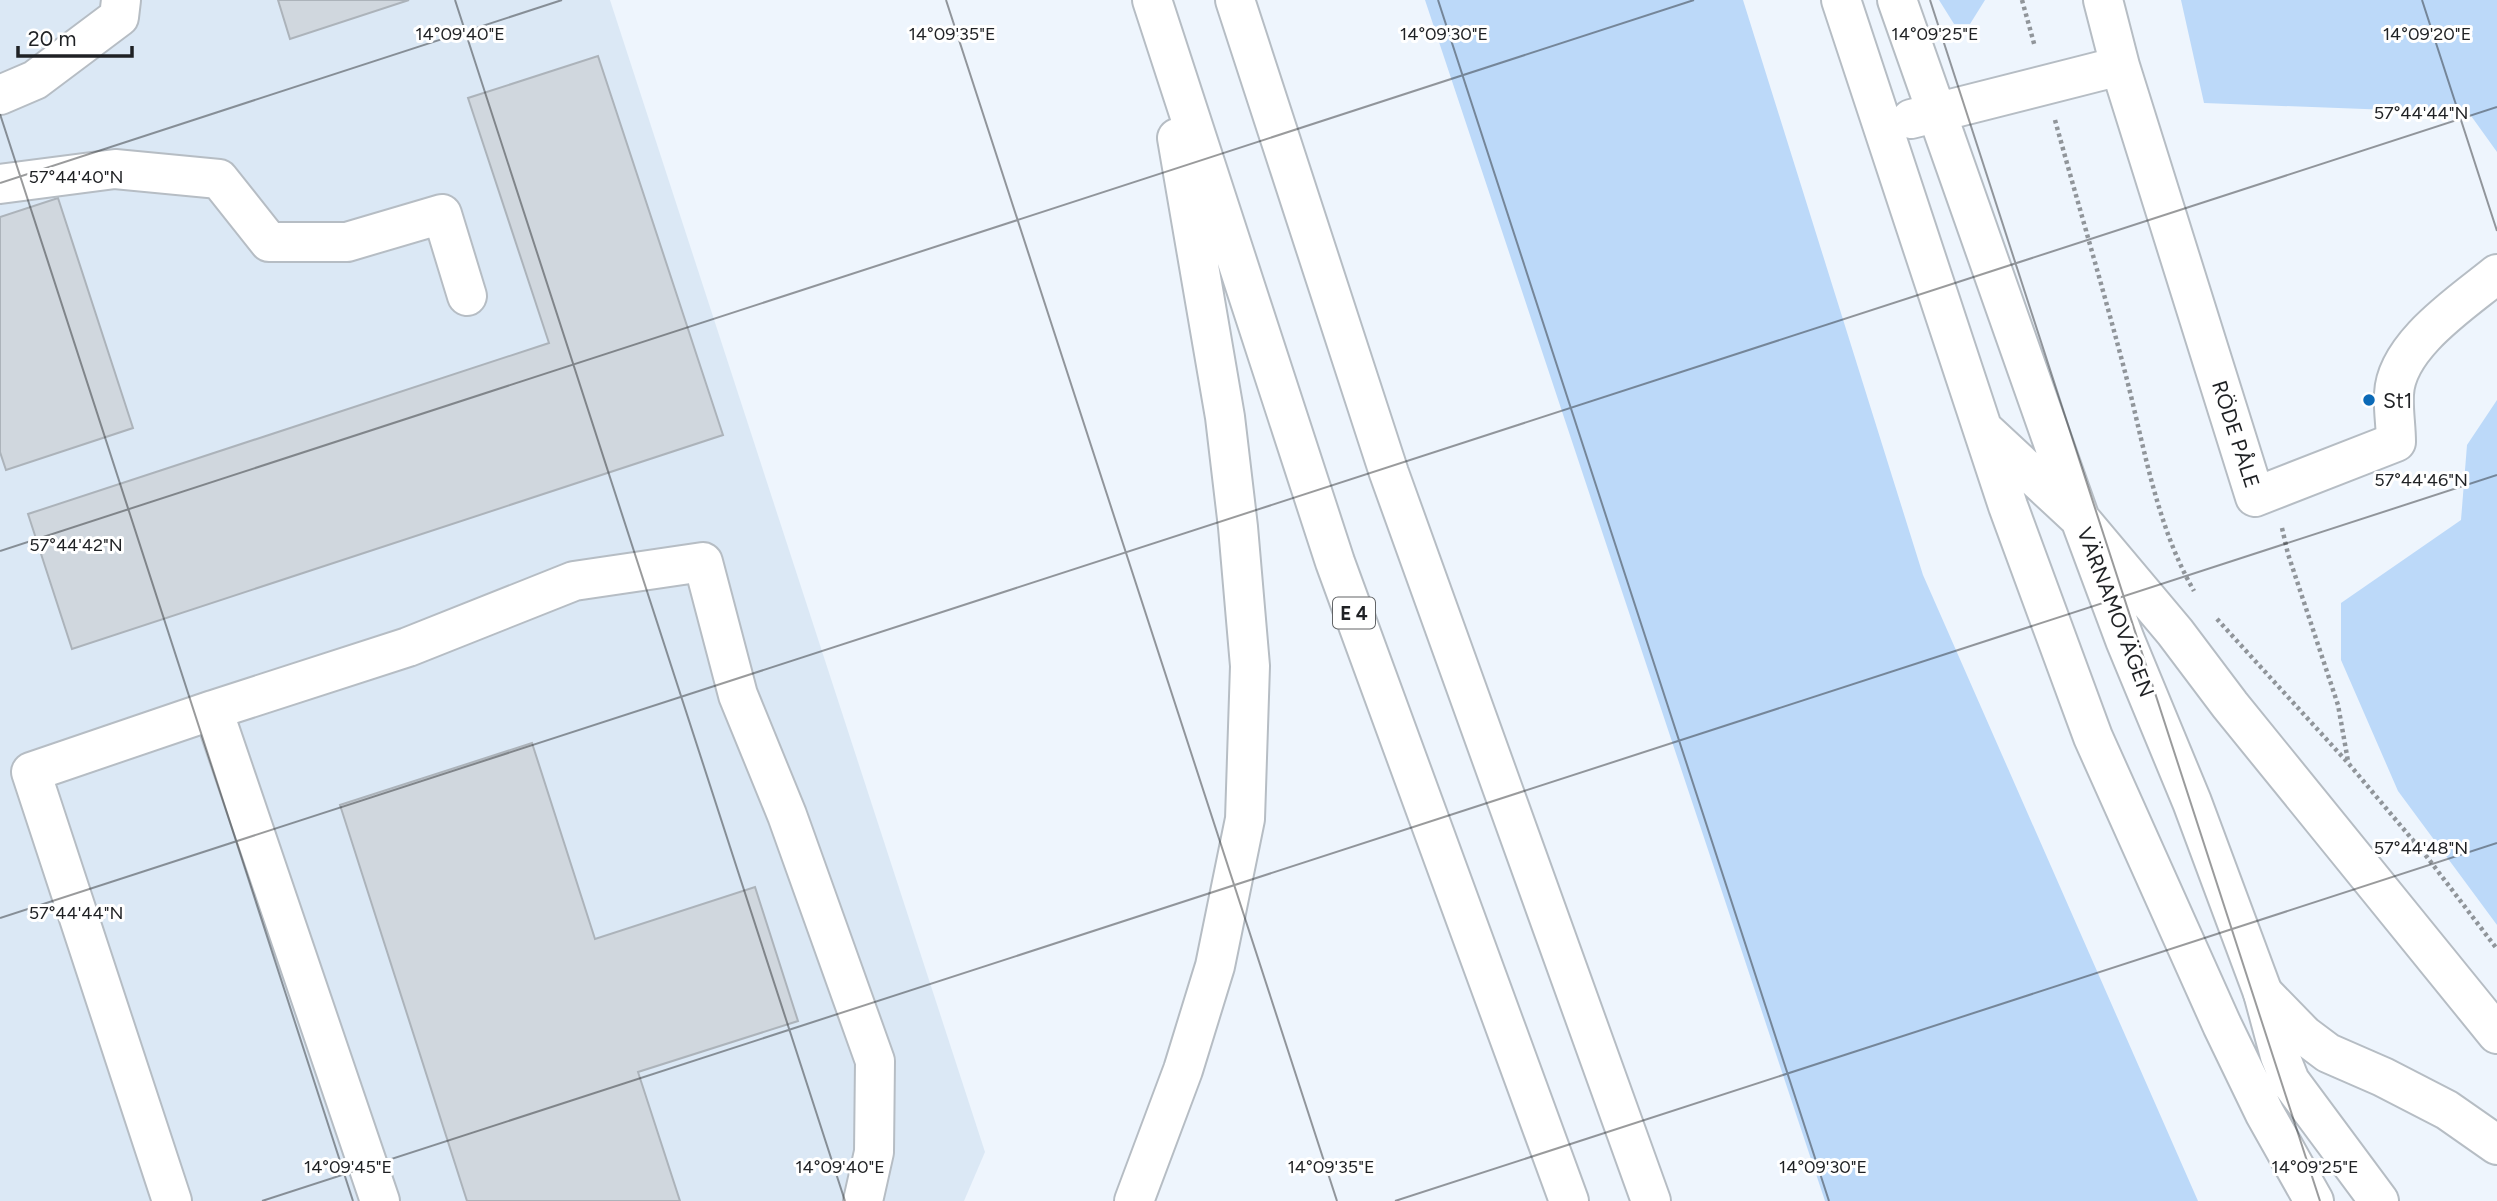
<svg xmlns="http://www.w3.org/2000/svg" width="2497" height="1201" viewBox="0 0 2497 1201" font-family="Figtree,sans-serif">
  <rect width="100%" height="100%" fill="#eef5fd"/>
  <path fill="#dbe8f5" d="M0,0H610L985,1152L964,1201H0Z"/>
  <path fill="#bcd9f9" d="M1425,0H1743L1923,575L2198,1201H1825Z
    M1939,0H1985L1970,24H1954Z
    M2181,0H2497V152L2469,113L2204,103Z
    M2497,400V925L2398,791L2341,660V603L2461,520L2467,445Z"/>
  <path fill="#d0d7de" stroke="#acb3ba" stroke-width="2" d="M278,0H409L290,39Z
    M598,56L723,435L72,649L28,514L549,343L468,98Z
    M58,198L133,428L6,470L0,452V217Z
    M532,743L595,939L755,887L798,1021L638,1072L680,1201H467L340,805Z"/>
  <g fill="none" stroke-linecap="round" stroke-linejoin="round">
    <g stroke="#b6bdc4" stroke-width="42">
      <path id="minor" d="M1841,0L2008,506L2093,737L2222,1025L2265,1114L2314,1201
        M1897,0L2080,519L2125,640L2192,802L2263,993L2280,1056L2290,1081L2379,1201
        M2103,0L2120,66L2255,497L2396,442C2396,426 2393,410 2394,394C2396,345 2463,302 2497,274
        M0,95L35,80L119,17L121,0
        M1911,119L2120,66
        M0,184L115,169L219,179L269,242H347L442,214L467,296
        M1985,431L2080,519L2175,632L2230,705L2497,1034
        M172,1201L31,772L213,710
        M380,1201L213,710L408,647L574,581L703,562L738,695L787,815L875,1061L874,1152L863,1201"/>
    </g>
    <g stroke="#b6bdc4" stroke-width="42">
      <path id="highway" d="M1152,0L1335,562L1569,1201
        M1235,0L1389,473L1651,1201
        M2263,993L2304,1035L2328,1053L2383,1077L2447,1110L2497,1145
        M1134,1201L1183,1070L1215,966L1245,819L1250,666L1238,527L1225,417L1177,138"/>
    </g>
    <path stroke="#90959a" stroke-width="4.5" stroke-dasharray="3.5 3.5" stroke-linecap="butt" d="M2022,0L2035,47
      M2055,120C2078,204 2103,288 2125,372C2144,445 2156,525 2194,591
      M2282,528L2288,554L2338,705L2348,761
      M2217,619L2349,764L2427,857L2497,949"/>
    <use href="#minor" stroke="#fff" stroke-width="38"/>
    <use href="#highway" stroke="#fff" stroke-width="38"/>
  </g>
  <path fill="none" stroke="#1f2124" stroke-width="2" stroke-opacity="0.45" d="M455,0L845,1201M946,0L1337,1201M1438,0L1829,1201M1930,0L2320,1201M2422,0L2497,231M0,114L353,1201M0,183L562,0M0,551L1694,0M0,918L2497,107M262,1201L2497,475M1395,1201L2497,843"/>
  <circle fill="#0c6ab7" stroke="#fff" stroke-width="2.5" cx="2369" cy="400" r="7"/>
  <g text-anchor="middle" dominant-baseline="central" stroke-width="6" stroke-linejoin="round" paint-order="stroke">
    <rect fill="#fff" stroke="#626466" stroke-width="2" x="1333" y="597.5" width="42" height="31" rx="5"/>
    <g font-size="19" font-weight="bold" fill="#1f2124">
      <text x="1354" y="613">E 4</text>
    </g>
    <g font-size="21" fill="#1f2124" stroke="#fff" text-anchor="start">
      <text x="2383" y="400">St1</text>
    </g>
    <g font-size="21" fill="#1f2124" stroke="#fff">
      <text transform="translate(2236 434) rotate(72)">RÖDE PÅLE</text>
      <text transform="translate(2116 612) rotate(69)">VÄRNAMOVÄGEN</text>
    </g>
  </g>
  <g font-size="18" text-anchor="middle" fill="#1f2124" stroke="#fff" stroke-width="6" stroke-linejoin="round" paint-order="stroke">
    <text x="460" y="40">14°09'40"E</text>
    <text x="952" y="40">14°09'35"E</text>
    <text x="1444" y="40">14°09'30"E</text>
    <text x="1935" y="40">14°09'25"E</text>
    <text x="2427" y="40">14°09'20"E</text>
    <text x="2421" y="119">57°44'44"N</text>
    <text x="76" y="183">57°44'40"N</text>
    <text x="2421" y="486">57°44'46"N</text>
    <text x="76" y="551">57°44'42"N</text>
    <text x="2421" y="854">57°44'48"N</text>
    <text x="76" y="919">57°44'44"N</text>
    <text x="348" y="1173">14°09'45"E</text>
    <text x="840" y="1173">14°09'40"E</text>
    <text x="1331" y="1173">14°09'35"E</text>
    <text x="1823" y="1173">14°09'30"E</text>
    <text x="2315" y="1173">14°09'25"E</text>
  </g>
  <path d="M18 46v10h114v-10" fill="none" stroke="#1f2124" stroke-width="3.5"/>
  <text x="28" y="46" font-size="21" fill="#1f2124" stroke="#ffffff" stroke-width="5" paint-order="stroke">20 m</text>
</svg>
